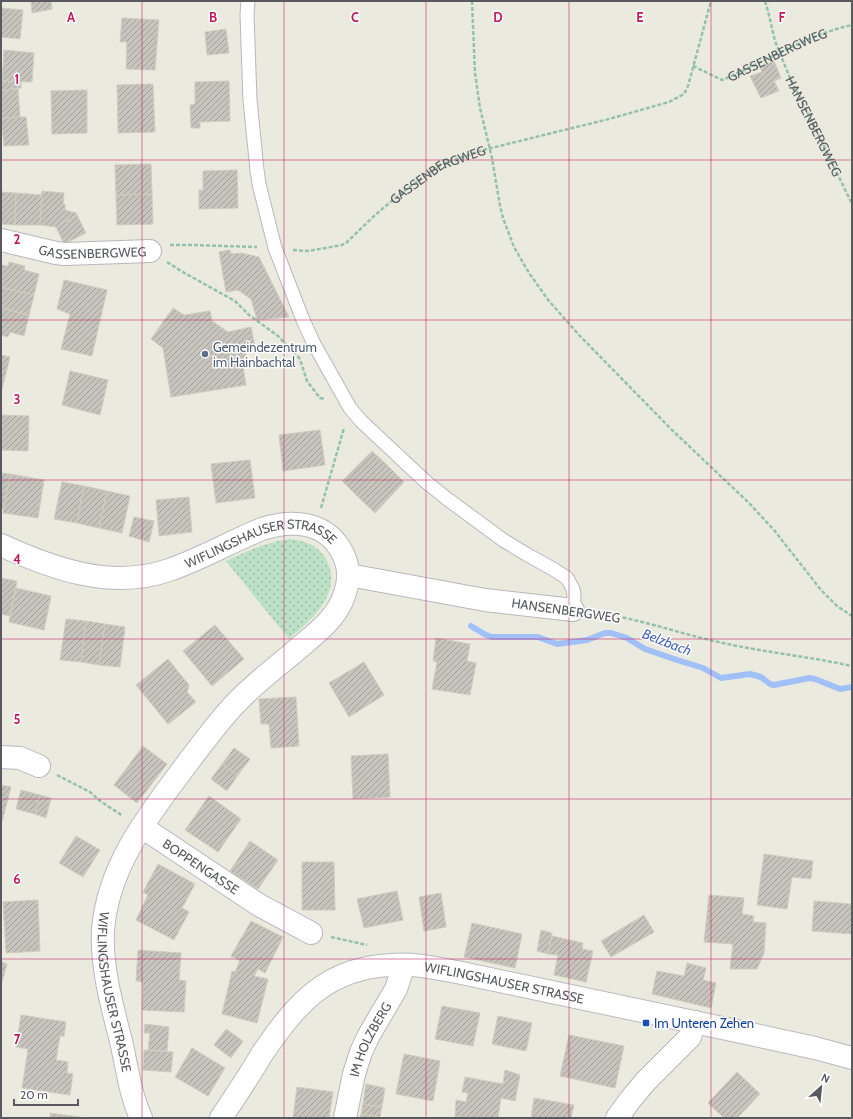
<svg xmlns="http://www.w3.org/2000/svg" width="853" height="1119" viewBox="0 0 853 1119" font-family="Cabin,sans-serif">
  <defs>
    <pattern id="grass-dots" width="8" height="8" patternUnits="userSpaceOnUse"><rect width="8" height="8" fill="#bde1c5"/><path d="M2 2h.1M6 6h.1" fill="none" stroke="#9cb9a3" stroke-width="1.8" stroke-linecap="round"/></pattern>
    <pattern id="building-hatch" width="6" height="6" patternUnits="userSpaceOnUse"><rect width="6" height="6" fill="#c6c4bc"/><path d="M-1 1l2-2M0 6l6-6M5 7l2-2" fill="none" stroke="#a4a29c"/></pattern>
  </defs>
  <rect width="100%" height="100%" fill="#eaeadf"/>
  <path fill="url(#grass-dots)" d="M290,539C305,541 318,545 326,559C344,592 312,620 289,639L226,561C248,551 266,542 290,539Z"/>
  <g fill="none" stroke-linecap="round" stroke-linejoin="round">
    <path stroke="#a2c0f8" stroke-width="6" d="M471,626L486,635L492,637H538L557,644L587,640L605,633H611L627,638L645,649L677,660L703,668L721,678L750,674L761,677L770,684L774,685L809,678L815,679L840,689L852,687"/>
  </g>
  <path fill="url(#building-hatch)" stroke="#cecdbe" d="M31,1H51L52,9L32,13Z
    M1,8L23,10L20,39L1,37Z
    M122,18L159,20L155,70L126,69L127,42H120Z
    M226,29L229,53L207,55L205,32Z
    M4,50L34,53L32,82L2,81Z
    M774,61L781,78L774,81L779,91L761,98L750,76L762,72L760,67Z
    M1,74L2,75V81L21,82V88L1,91Z
    M229,81L230,121L200,122V128H191L190,105L195,104V82Z
    M153,84L155,132L118,133L117,85Z
    M18,88L20,117L1,118V91Z
    M87,90V133L52,134L51,91Z
    M20,117H26L29,145L4,146L1,118Z
    M151,164L152,194L116,195L115,165Z
    M237,170L238,208L199,209V190H203V171Z
    M42,191L64,193L63,204H65V210L76,213L77,215L56,227L40,225Z
    M1,192L16,193L15,225L1,224Z
    M16,193L42,195L40,225H15Z
    M152,194L153,224L117,225L116,195Z
    M77,215L86,233L64,244L56,227Z
    M230,250L231,254L241,253L259,257L289,317L257,320L251,299L238,290L226,292L219,252Z
    M9,262L25,266L24,270L39,274L34,295L1,287V265L8,266Z
    M64,280L107,290L92,356L61,349L70,314L57,309Z
    M1,287L34,295L29,315L1,308Z
    M1,308L29,315L24,336L10,332L8,337L1,335Z
    M173,308L184,315L210,311L212,321L228,332L251,327L255,346L251,347L242,360L246,385L171,397L163,348L151,339Z
    M1,355L10,357L1,393Z
    M70,371L108,380L100,415L62,405Z
    M1,415L29,416L28,451L1,450Z
    M320,430L325,465L283,471L279,435Z
    M372,451L388,466L358,497L342,481Z
    M250,460L255,498L216,503L211,464Z
    M388,466L404,482L375,513L358,497Z
    M1,473L10,474L4,509L1,508Z
    M10,474L44,480L38,518L3,513Z
    M62,482L84,486L77,523L54,519Z
    M84,486L107,491L99,528L77,523Z
    M107,491L130,496L122,533L99,528Z
    M189,497L192,532L159,536L156,500Z
    M134,517L154,521L149,542L129,536Z
    M1,578L17,581L10,616L1,614Z
    M16,588L51,596L44,630L9,622Z
    M66,619L86,621L81,662L60,660Z
    M86,621L105,624L99,665L81,662Z
    M105,624L125,627L120,667L99,665Z
    M215,625L244,659L212,686L183,651Z
    M436,638L470,644L467,661L476,663L470,695L432,689L437,662L433,661Z
    M168,659L189,685L187,692L196,702L168,724L136,685Z
    M364,662L384,695L349,717L329,683Z
    M296,697L299,746L271,748L269,724H261L259,699Z
    M143,746L167,764L137,803L114,785Z
    M234,748L250,759L238,775L222,764Z
    M388,754L390,797L353,799L351,756Z
    M222,764L238,775L227,791L211,779Z
    M1,785L11,787L2,822H1Z
    M21,790L40,795L35,814L16,809Z
    M40,795L51,798L46,818L35,814Z
    M209,796L241,819L218,852L185,830Z
    M76,836L100,850L83,877L59,863Z
    M250,841L278,860L258,889L230,871Z
    M764,854L813,861L811,879L792,877L787,909L757,905Z
    M302,862H334L335,910H302Z
    M158,864L195,884L182,908L189,912L174,940L136,920L148,895L143,892Z
    M397,891L403,920L364,928L357,899Z
    M441,893L446,927L424,931L419,897Z
    M709,895L744,898L742,914L754,916L753,922L766,923L764,953L757,969H730L733,944L704,942Z
    M38,900L40,951L6,953L3,902Z
    M814,901L852,904V934L812,931Z
    M644,915L654,932L611,957L601,941Z
    M251,921L283,937L265,973L258,969L254,976L268,979L257,1023L222,1014L232,971L235,972L240,961L231,956Z
    M472,923L522,934L515,968L464,957Z
    M541,930L552,933L548,954L537,951Z
    M552,936L583,943L582,949L593,951L586,982L554,975L558,955L548,954Z
    M138,950L181,953L179,980L186,981L184,1012L142,1010L143,982L136,981Z
    M1,962L7,964L1,986Z
    M687,963L706,968L703,980L716,983L711,1008L652,994L657,971L684,976Z
    M442,1006L480,1013L473,1046L435,1039Z
    M21,1015L66,1022L64,1036H60L56,1060L68,1062L67,1073L73,1074L70,1095L22,1088L28,1049L16,1047Z
    M498,1016L532,1023L526,1051L492,1044Z
    M145,1024L169,1027L167,1051L148,1050L150,1033H144Z
    M226,1029L243,1041L231,1058L214,1045Z
    M569,1035L624,1046L615,1088L560,1076Z
    M192,1048L225,1068L208,1096L175,1077Z
    M144,1050L173,1052L171,1072L143,1070Z
    M404,1054L440,1061L433,1101L396,1094Z
    M505,1070L520,1075L515,1101L501,1098L498,1118L455,1117L456,1100L466,1102L468,1093L462,1092L465,1077L503,1084Z
    M737,1072L760,1094L737,1118H724L708,1103Z
    M366,1084L385,1088L382,1107L363,1104Z
    M297,1087L333,1092L329,1118H293Z
    M534,1098L574,1105L571,1118H531Z
    M363,1104L382,1107L380,1117L361,1114Z
    M50,1113L86,1118H50Z
    M361,1114L380,1117V1118H360Z"/>
  <g fill="none" stroke-linecap="round" stroke-linejoin="round">
    <g stroke="#b7b8be" stroke-width="15">
      <path id="lane" d="M248,1L247,15L250,100L257,170L259,184L275,248L303,320L314,344L350,408L361,421L425,481L446,498L503,540L526,554L553,569L567,578L573,589L574,595L573,610"/>
    </g>
    <g stroke="#b7b8be" stroke-width="24">
      <g id="street">
        <path id="s4" d="M1,240L56,253L65,254L150,251"/>
        <path d="M349,575L485,600L573,610"/>
        <path d="M1,757L20,758L39,766"/>
        <path id="s5" d="M142,827L259,905L311,933"/>
        <path id="s6" d="M345,1118L354,1074L361,1052L369,1035L396,989L404,965"/>
        <path d="M617,1118L630,1100L645,1082L690,1037L695,1022"/>
      </g>
    </g>
    <g stroke="#b8bac0" stroke-width="24">
      <g id="secondary">
        <path id="s7" d="M1,545C53,569 112,590 169,570C201,559 230,542 262,529C292,519 327,521 343,554C351,571 349,584 342,601C332,623 311,637 293,653C276,667 258,681 242,697C222,716 206,739 189,761C151,812 108,864 103,930C101,967 112,1006 121,1041C127,1067 130,1094 141,1118"/>
        <path id="s8" d="M221,1118C235,1097 249,1076 262,1054C296,1004 326,968 391,965C413,963 435,968 457,972L746,1033L815,1048L852,1058"/>
      </g>
    </g>
    <g stroke="#97c0ac" stroke-width="2.5" stroke-dasharray="4 2" stroke-linecap="butt">
      <path d="M472,1L475,73L480,108L492,158L500,206L503,218L514,247L529,273L549,301L579,335L672,430L748,502L774,530L821,590L837,606L852,616"/>
      <path id="s1" d="M765,1L768,11L775,41L790,78L823,144L852,204"/>
      <path id="s2" d="M693,66L722,80C765,62 806,35 852,25"/>
      <path d="M170,245H190L257,247"/>
      <path id="s3" d="M293,250L308,251L342,245L346,243L374,216L400,194L440,165L483,150L609,119L669,102L684,94L688,86L711,1"/>
      <path d="M167,262L181,271L235,301L249,315L278,336L300,359L307,381L320,398L325,399"/>
      <path d="M321,508L344,428"/>
      <path d="M593,613C635,617 674,632 714,641C760,652 807,656 852,666"/>
      <path d="M57,775L90,792L100,801L123,816"/>
      <path d="M331,937L367,945"/>
    </g>
    <use href="#lane" stroke="#fff" stroke-width="13"/>
    <use href="#street" stroke="#fff" stroke-width="22"/>
    <use href="#secondary" stroke="#fff" stroke-width="22"/>
  </g>
  <path fill="none" stroke="#c2185b" stroke-width="1" stroke-opacity="0.55" d="M142,1V1118M284,1V1118M426,1V1118M569,1V1118M711,1V1118M1,160H852M1,320H852M1,480H852M1,639H852M1,799H852M1,959H852"/>
  <circle fill="#5c6f8a" stroke="#fff" stroke-width="1.5" cx="205" cy="354" r="4"/>
  <rect fill="#1a4fb4" stroke="#fff" stroke-width="1.5" x="642" y="1019" width="8" height="8" rx="2"/>
  <g text-anchor="middle" dominant-baseline="central" stroke-width="3" stroke-linejoin="round" paint-order="stroke">
    <g font-size="13" fill="#585a5f" stroke="#fff">
      <text stroke="none"><textPath href="#s2" startOffset="93">GASSENBERGWEG</textPath></text>
      <text stroke="none"><textPath href="#s1" startOffset="135">HANSENBERGWEG</textPath></text>
      <text stroke="none"><textPath href="#s3" startOffset="170">GASSENBERGWEG</textPath></text>
      <text stroke="none"><textPath href="#s4" startOffset="93">GASSENBERGWEG</textPath></text>
      <text stroke="none"><textPath href="#s7" startOffset="273">WIFLINGSHAUSER STRASSE</textPath></text>
      <text transform="translate(566 610) rotate(8)">HANSENBERGWEG</text>
      <text stroke="none"><textPath href="#s5" startOffset="71">BOPPENGASSE</textPath></text>
      <text stroke="none"><textPath href="#s8" startOffset="355">WIFLINGSHAUSER STRASSE</textPath></text>
      <text stroke="none"><textPath href="#s7" startOffset="896">WIFLINGSHAUSER STRASSE</textPath></text>
      <text stroke="none"><textPath href="#s6" startOffset="83">IM HOLZBERG</textPath></text>
    </g>
    <g font-size="13" fill="#4e5e75" stroke="#fff" text-anchor="start">
      <text x="213" y="347">Gemeindezentrum<tspan x="213" dy="15">im Hainbachtal</tspan></text>
    </g>
    <g font-size="13" fill="#164399" stroke="#fff" text-anchor="start">
      <text x="654" y="1023">Im Unteren Zehen</text>
    </g>
    <g font-size="14" font-style="italic" fill="#4866b8" stroke="#fff">
      <text transform="translate(667 642) rotate(21)">Belzbach</text>
    </g>
  </g>
  <g font-size="13" text-anchor="middle" font-weight="bold" fill="#c2185b" stroke="#fff" stroke-width="3" stroke-linejoin="round" paint-order="stroke">
    <text x="71" y="22">A</text>
    <text x="213" y="22">B</text>
    <text x="355" y="22">C</text>
    <text x="498" y="22">D</text>
    <text x="640" y="22">E</text>
    <text x="782" y="22">F</text>
    <text x="17" y="84">1</text>
    <text x="17" y="244">2</text>
    <text x="17" y="404">3</text>
    <text x="17" y="564">4</text>
    <text x="17" y="724">5</text>
    <text x="17" y="884">6</text>
    <text x="17" y="1044">7</text>
  </g>
  <rect width="853" height="1119" fill="none" stroke="#585a5f" stroke-width="4"/>
  <g transform="translate(821 1087) rotate(27)" stroke="#ffffff" stroke-width="3" paint-order="stroke">
  <path d="M0-3L7 15L0 10L-7 15Z" fill="#585a5f"/>
  <text y="-6" font-size="11" font-weight="bold" text-anchor="middle" fill="#585a5f">N</text>
  </g>
  <path d="M14 1099v6h64v-6" fill="none" stroke="#585a5f" stroke-width="2"/>
  <text x="20" y="1099" font-size="12" fill="#585a5f" stroke="#ffffff" stroke-width="3" paint-order="stroke">20 m</text>
</svg>
